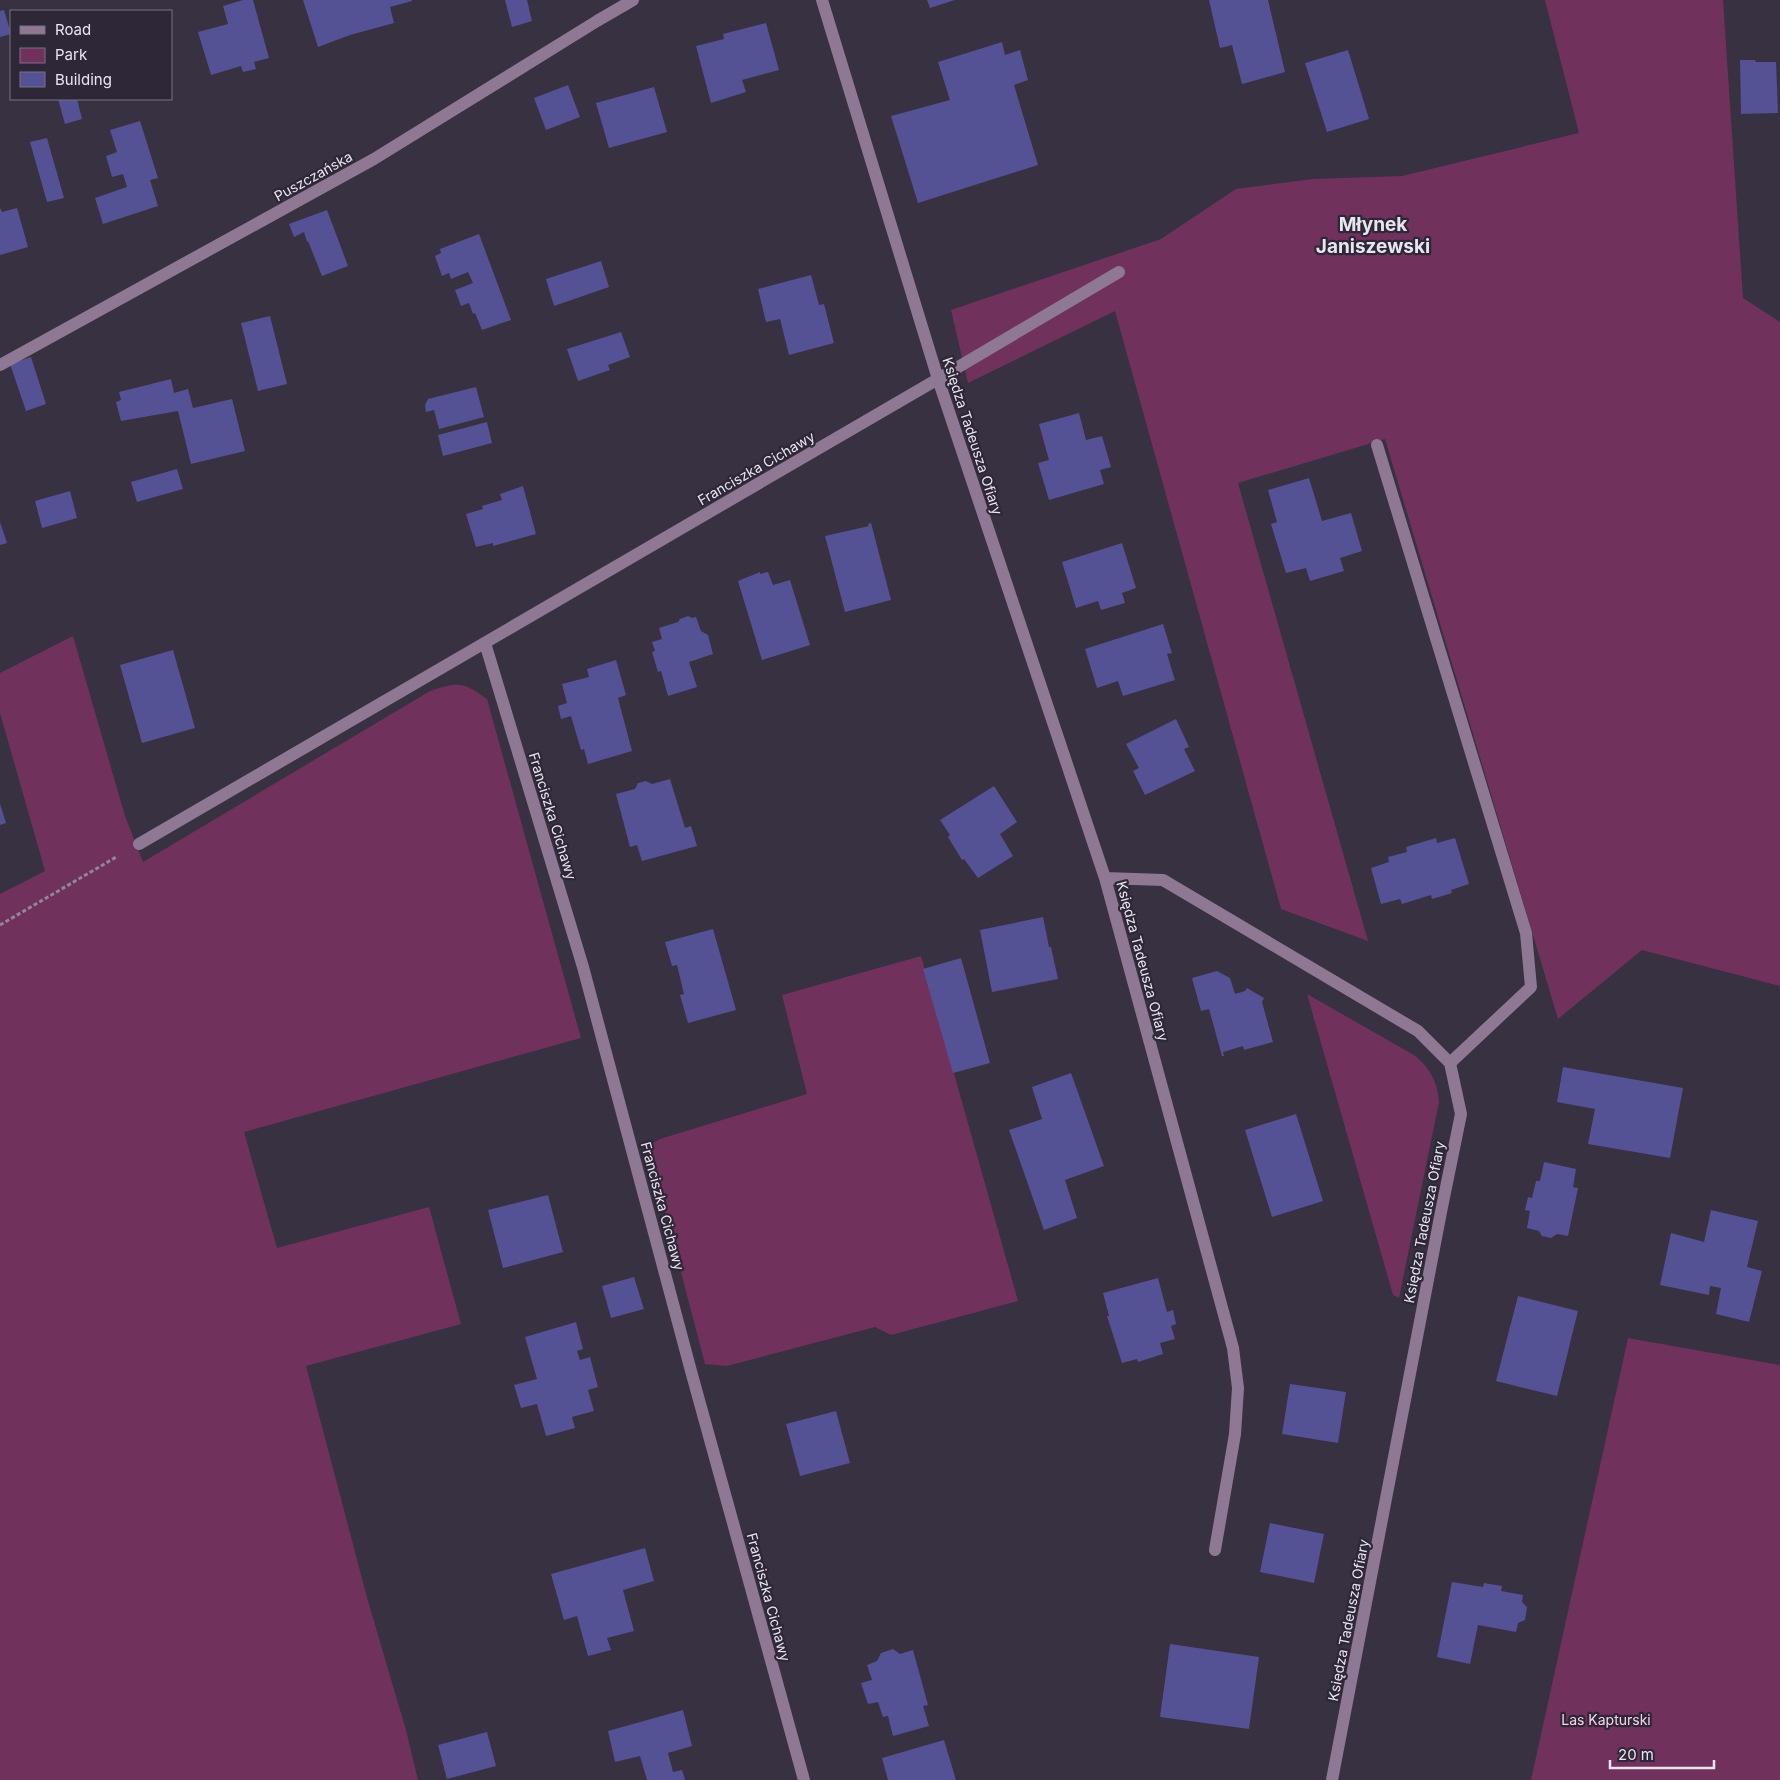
<svg xmlns="http://www.w3.org/2000/svg" width="1780" height="1780" viewBox="0 0 1780 1780" font-family="Inter,sans-serif">
  <rect width="100%" height="100%" fill="#383142"/>
  <path fill="#70315c" d="M1545,0H1723L1743,298L1780,322V986L1642,950L1558,1019L1385,439L1238,483L1368,941L1281,909L1115,311L968,383L951,310L1161,239L1236,189L1313,179L1402,176L1579,133Z
    M73,636L125,816L143,862L430,691C458,682 462,681 487,699L581,1038L244,1132L277,1248L429,1207L461,1324L306,1366L368,1601L406,1730L418,1780H0V894L45,871L0,713V673Z
    M921,956L1018,1301L891,1335L875,1327L727,1366L705,1364L648,1146L660,1139L807,1094L782,995Z
    M1307,994L1414,1055C1430,1067 1438,1083 1439,1102L1399,1298L1393,1295Z
    M1628,1338L1780,1365V1780H1531Z"/>
  <path fill="#545195" d="M243,0H253L269,58L254,62L256,69L243,72L241,66L211,75L198,32L228,24L223,6Z
    M303,0H412V1L390,7L394,23L350,35L318,47Z
    M505,0H527L532,21L512,27Z
    M927,0H955L930,8Z
    M1209,0H1268L1285,72L1242,84L1232,45L1220,48Z
    M4,10L11,34L0,37V11Z
    M766,23L779,70L742,80L746,92L711,103L696,46L724,39L723,34Z
    M1002,42L1005,55L1020,50L1028,80L1014,85L1038,165L918,203L891,116L950,100L938,62Z
    M1348,50L1369,119L1327,132L1305,63Z
    M1740,60H1755L1756,62H1776L1778,113L1741,114Z
    M568,85L580,117L546,130L534,98Z
    M654,87L667,132L609,148L596,103Z
    M58,99H77L82,119L65,124Z
    M140,121L158,178L150,180L158,206L103,224L95,198L127,187L123,174L112,177L106,156L117,152L110,130Z
    M47,138L64,198L47,202L30,142Z
    M0,208L2,212L17,208L28,247L0,255Z
    M327,210L348,266L322,276L308,241L307,242L304,232L294,237L289,224Z
    M479,234L511,320L482,330L475,313L473,314L469,303L461,306L455,290L473,283L468,272L451,279L449,273L442,276L435,256L441,253L440,249Z
    M601,261L609,287L554,306L546,279Z
    M811,275L819,305L824,304L834,343L789,355L780,319L766,322L758,289Z
    M270,316L287,384L258,391L241,323Z
    M621,332L630,357L608,365L610,370L578,381L567,349Z
    M31,357L46,404L26,411L10,364Z
    M171,379L174,393L188,389L193,408L232,399L245,451L191,464L178,411L121,421L116,402L121,400L119,392Z
    M476,387L484,417L439,429L434,410L426,412L425,405L428,399Z
    M1079,413L1086,440L1102,436L1111,467L1100,470L1104,484L1049,500L1038,463L1049,460L1039,424Z
    M487,422L492,443L443,456L438,435Z
    M177,469L183,489L137,502L131,482Z
    M1309,478L1322,521L1351,513L1362,551L1340,558L1344,571L1310,581L1306,568L1286,573L1271,524L1277,522L1268,490Z
    M523,486L536,534L493,546V543L476,547L466,514L483,509L482,506L502,500L500,494Z
    M70,491L77,518L42,528L35,501Z
    M0,522L7,543L0,545Z
    M871,523L891,600L845,612L825,536L869,526L868,524Z
    M1122,543L1136,588L1122,593L1125,603L1101,610L1098,601L1076,608L1062,562Z
    M760,572V574L768,572L773,585L790,580L810,645L762,660L738,581Z
    M688,616L692,618L696,617L701,631L708,635L713,654L689,662L697,687L668,696L661,671L658,672L652,652L655,651L652,642L662,639L659,628L678,622L680,619Z
    M1163,624L1172,653L1167,654L1175,680L1123,696L1118,681L1097,688L1085,649Z
    M173,650L195,728L142,743L120,665Z
    M616,660L626,695L618,698L632,751L588,764L584,749L581,750L571,716L561,719L558,706L567,703L562,684L589,677L587,669Z
    M1176,719L1189,747L1184,749L1195,771L1145,795L1133,771L1139,768L1126,744Z
    M670,779L685,828L691,826L697,846L642,861L637,845L630,847L616,794L635,789L638,783L646,781L652,784Z
    M994,786L1017,822L1000,834L1013,856L978,878L964,859L962,860L948,837L950,835L940,820Z
    M0,804L6,823L0,825Z
    M1436,838L1437,843L1455,838L1469,884L1451,890L1452,893L1432,899L1431,895L1402,904L1400,899L1381,904L1371,868L1389,862L1388,857L1407,852L1406,847Z
    M1043,917L1049,947H1051L1058,979L992,992L980,930Z
    M713,929L736,1010L688,1023L680,995L684,994L677,965L672,966L665,942Z
    M961,958L990,1063L953,1073L923,969Z
    M1217,971L1230,978L1235,994L1245,991L1247,988L1264,998L1262,1002L1273,1042L1244,1050L1243,1046L1223,1052L1224,1056H1222L1209,1009L1201,1011L1192,978Z
    M1563,1067L1683,1088L1670,1158L1588,1144L1595,1109L1557,1102Z
    M1071,1073L1104,1166L1065,1180L1077,1218L1044,1230L1009,1130L1042,1119L1032,1087Z
    M1296,1114L1323,1201L1272,1217L1245,1130Z
    M1544,1162L1576,1169L1573,1187L1578,1188L1568,1236L1557,1234L1551,1238L1542,1236L1539,1231L1527,1228L1530,1211L1525,1210L1528,1197L1532,1198L1536,1181H1540Z
    M548,1195L563,1252L503,1268L488,1210Z
    M1711,1210L1758,1221L1747,1267L1762,1271L1749,1322L1716,1314L1721,1288L1710,1286L1709,1295L1660,1285L1671,1233L1704,1242Z
    M634,1277L644,1309L611,1318L602,1286Z
    M1158,1278L1167,1312L1173,1310L1176,1324L1171,1326L1175,1339L1160,1343L1163,1354L1138,1362L1137,1359L1122,1363L1107,1316H1109L1103,1293Z
    M1518,1296L1578,1311L1557,1396L1496,1381Z
    M576,1322L583,1349L577,1351L580,1360L590,1357L598,1387L588,1390L594,1411L572,1417L575,1428L546,1436L537,1404L521,1408L514,1385L537,1379L525,1337Z
    M1290,1384L1346,1392L1338,1443L1282,1434Z
    M836,1411L850,1463L800,1476L786,1424Z
    M1270,1523L1324,1534L1314,1583L1260,1572Z
    M645,1548L654,1581L623,1590L634,1631L607,1638L611,1650L588,1656L577,1616L564,1620L551,1574Z
    M1452,1582L1483,1587L1484,1583L1502,1586L1501,1591L1523,1595L1522,1602L1527,1607L1525,1620L1518,1623L1516,1632L1478,1625L1470,1664L1437,1657Z
    M1170,1644L1259,1657L1249,1729L1160,1717Z
    M893,1649L900,1654L913,1650L928,1705L923,1706L929,1726L893,1736L888,1716L883,1717L878,1702L868,1704L861,1683L872,1680L867,1665L877,1661L881,1653Z
    M683,1710L692,1746L668,1753L673,1772L682,1770L685,1780H647L640,1756L615,1762L608,1731Z
    M487,1732L496,1766L447,1779L438,1745Z
    M944,1740L956,1780H888L882,1758Z"/>
  <g fill="none" stroke-linecap="round" stroke-linejoin="round">
    <path stroke="#8f8997" stroke-width="3" stroke-dasharray="4 2.5" stroke-linecap="butt" d="M0,925L118,856"/>
    <path stroke="#8f7893" stroke-width="12" d="M822,0L938,379L1105,878L1233,1348L1238,1388L1235,1434L1215,1550
      M0,365L374,159L597,21L633,0
      M1377,445L1526,933L1531,987L1450,1063
      M485,643L583,967L691,1371L804,1780
      M139,844L938,379L1119,272
      M1105,878L1163,880L1418,1031L1450,1063L1461,1114L1441,1212L1332,1780"/>
  </g>
  <g text-anchor="middle" dominant-baseline="central" stroke-width="4.5" stroke-linejoin="round" paint-order="stroke">
    <g font-size="14" fill="#e9e5f0" stroke="#2e2738">
      <text transform="translate(313 176) rotate(-29)">Puszczańska</text>
      <text transform="translate(973 436) rotate(72)">Księdza Tadeusza Ofiary</text>
      <text transform="translate(756 468) rotate(-30)">Franciszka Cichawy</text>
      <text transform="translate(553 816) rotate(73)">Franciszka Cichawy</text>
      <text transform="translate(1143 961) rotate(75)">Księdza Tadeusza Ofiary</text>
      <text transform="translate(663 1206) rotate(75)">Franciszka Cichawy</text>
      <text transform="translate(1424 1222) rotate(-79)">Księdza Tadeusza Ofiary</text>
      <text transform="translate(769 1597) rotate(75)">Franciszka Cichawy</text>
      <text transform="translate(1348 1620) rotate(-79)">Księdza Tadeusza Ofiary</text>
    </g>
    <g font-size="14" fill="#fbd2eb" stroke="#2e2738">
      <text x="1606" y="1719">Las Kapturski</text>
    </g>
    <g font-size="19" font-weight="bold" fill="#e9e5f0" stroke="#2e2738">
      <text x="1373" y="224">Młynek<tspan x="1373" dy="22">Janiszewski</tspan></text>
    </g>
  </g>
  <rect x="10" y="10" width="162" height="90" fill="#2e2738" stroke="#797382"/>
  <rect x="20" y="26" width="25" height="8" fill="#8f7893" stroke="#797382"/>
  <text x="55" y="35" font-size="15" fill="#e9e5f0">Road</text>
  <rect x="20" y="48" width="25" height="15" fill="#70315c" stroke="#797382"/>
  <text x="55" y="60" font-size="15" fill="#e9e5f0">Park</text>
  <rect x="20" y="72" width="25" height="15" fill="#545195" stroke="#797382"/>
  <text x="55" y="85" font-size="15" fill="#e9e5f0">Building</text>
  <path d="M1610 1760v8h104v-8" fill="none" stroke="#e9e5f0" stroke-width="2.5"/>
  <text x="1618" y="1760" font-size="15" fill="#e9e5f0" stroke="#2e2738" stroke-width="4" paint-order="stroke">20 m</text>
</svg>
